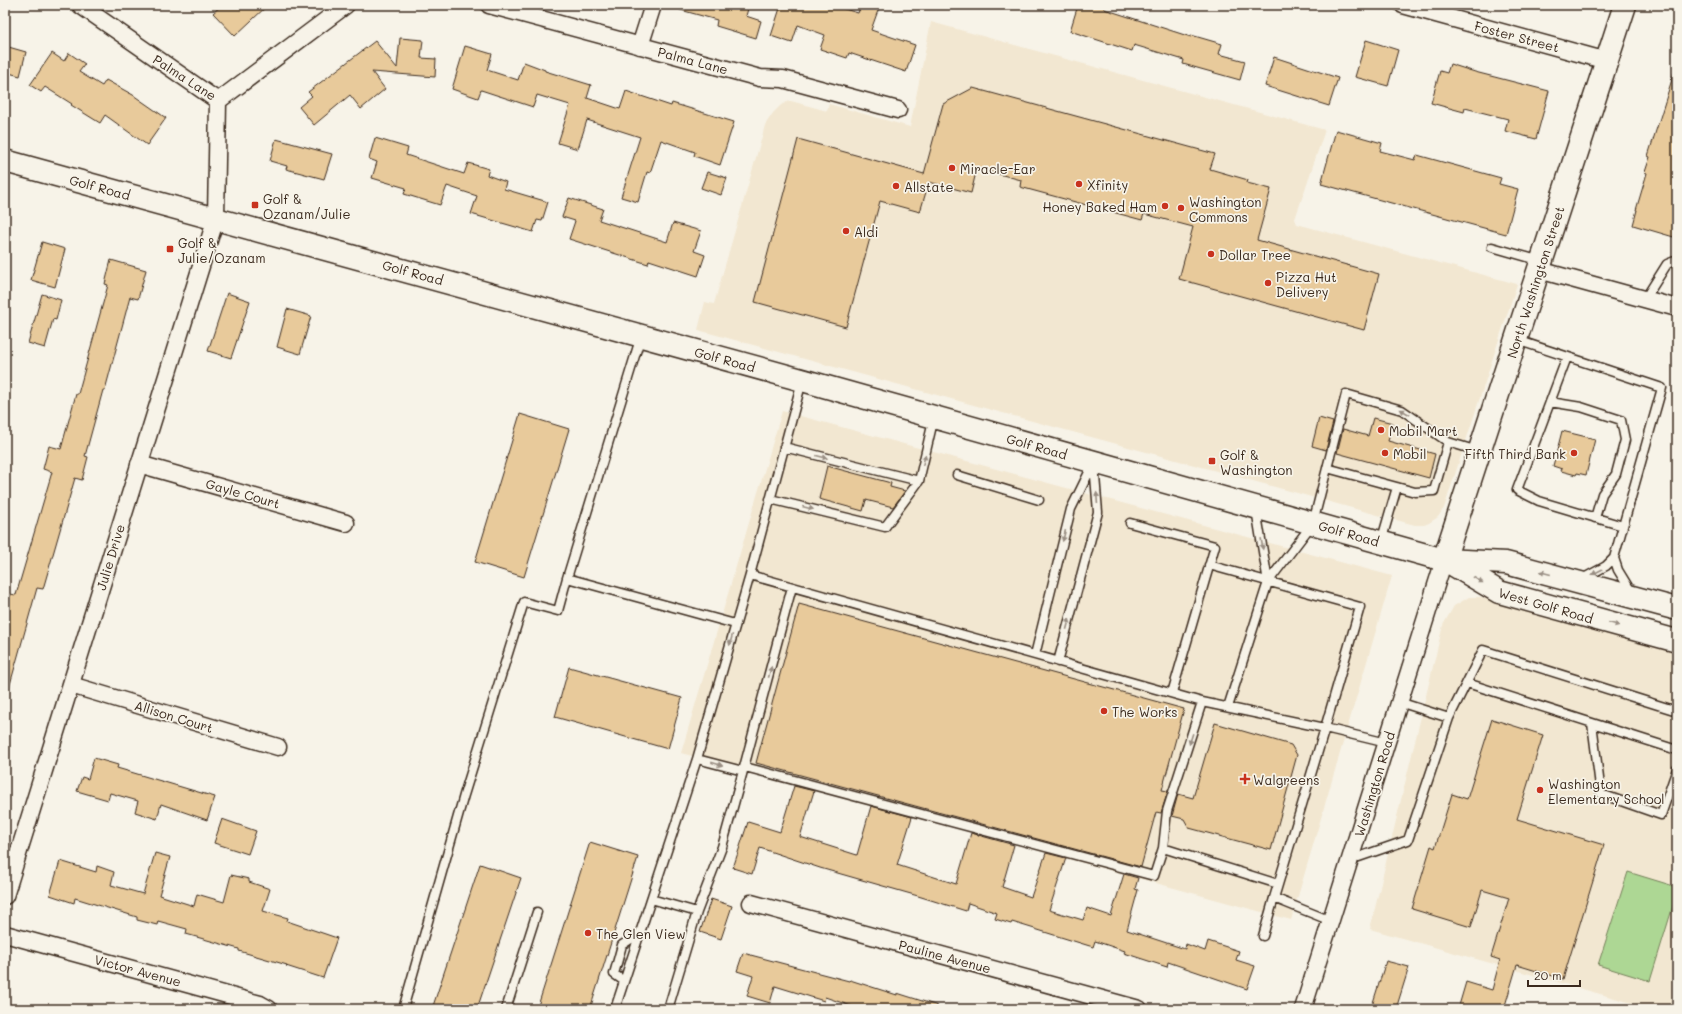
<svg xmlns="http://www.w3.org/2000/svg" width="1682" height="1014" viewBox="0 0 1682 1014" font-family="Mali,sans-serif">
  <rect width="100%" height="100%" fill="#f7f3e8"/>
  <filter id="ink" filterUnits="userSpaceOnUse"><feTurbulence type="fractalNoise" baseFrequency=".025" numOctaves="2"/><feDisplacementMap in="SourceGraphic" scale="8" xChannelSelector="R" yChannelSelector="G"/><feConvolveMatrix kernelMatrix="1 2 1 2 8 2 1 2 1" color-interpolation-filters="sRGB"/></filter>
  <g filter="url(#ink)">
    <path fill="#f2e7d1" d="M931,22L1325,130L1295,219L1297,224L1517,284L1444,508L1438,517L1429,523L1424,525H1415L1396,520L698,330L705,302L714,304L763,133L765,125L773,113L781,105L787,102L791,101L827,111L829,104L910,127Z
      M782,411L1392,576L1291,920L681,753Z
      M1469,597H1481L1677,651V1009H1653L1370,929L1443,625L1454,606Z"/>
    <path fill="#add794" stroke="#748059" d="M1628,872L1677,887V893L1650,981L1598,965Z"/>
    <path fill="#e8ca9b" stroke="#3b2a1e" d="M222,5H268L235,36L213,13Z
      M678,5H749L746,16L761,21L756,38L716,26L717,20L677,9Z
      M781,5H831L858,13L861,5H880L871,30L915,45L906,72L849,53L847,58L820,49L825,35L798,25L792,43L771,36Z
      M1078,5H1105L1104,9L1191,37V35L1222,44L1219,54L1245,61L1240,80L1183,64L1184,60L1134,45L1132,51L1070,31Z
      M400,38L423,40L421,58L436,59L435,77L372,72L385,89L361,109L350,95L314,125L299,107L312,96L308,92L375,41L397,68Z
      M1366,40L1398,50L1388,86L1355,77Z
      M5,46L26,52L20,76L5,72Z
      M465,46L492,54L487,70L518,80L524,62L545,70V71L591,85L587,98L620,109L626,91L671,106L672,103L734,122L720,165L694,156L695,152L661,140L650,173L647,172L638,202L621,197L640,137L587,120L578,149L558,143L570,105L537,95L533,107L481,90L478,98L452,89Z
      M52,53L64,61L69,53L85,64L79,72L102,86L106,80L133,95L166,118L147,145L105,115L100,123L71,105L72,104L45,87L41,92L30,85Z
      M1274,57L1338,78L1329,106L1265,86Z
      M1450,64L1475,72L1549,91L1536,139L1505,131L1508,119L1465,108L1464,112L1431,103L1440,71L1447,73Z
      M1674,73H1677V238L1633,225L1637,210H1636L1647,173L1645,172L1650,157L1648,156Z
      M973,88L1215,154L1210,169L1248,180L1247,183L1271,189L1257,240L1379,274L1364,330L1179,279L1193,227L1144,214L1142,220L1020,187L1021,180L977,168L971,193L929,182L920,212L880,201L846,327L755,302L798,139L924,174L943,104Z
      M1336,130L1382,143L1380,151L1415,160L1417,155L1501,178L1499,184L1518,189L1506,234L1321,184Z
      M375,138L408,148L406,155L464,174L468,163L489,169L487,175L506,182L504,189L548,202L542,221L537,220L533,232L471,214L477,196L447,186L440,205L404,194L406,188L372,178L377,162L369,159Z
      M276,139L332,154L324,179L286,169L287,166L270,161Z
      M707,172L727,178L721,195L701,188Z
      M569,198L603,209L599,220L667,242L673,223L701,231L694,251L705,255L698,276L649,260L648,264L569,239L575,221L562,217Z
      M42,242L65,249L55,287L31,280Z
      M111,260L146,270L138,299L130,297L105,390H103L85,456L88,457L82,480L75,478L43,589L37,588L9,688H5V613L10,594L16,595L52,472L43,469L49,446L61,449L76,394H78L108,285L105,284Z
      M227,293L250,301L231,358L208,351Z
      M42,294L61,300L56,320L53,319L45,348L28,343Z
      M287,309L311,316L300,354L277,347Z
      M520,414L569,429L524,577L475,562Z
      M1319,418L1333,422L1326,450L1312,446Z
      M1373,418L1393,423L1388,441L1435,454L1429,478L1337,453L1343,429L1368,436Z
      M1562,431L1595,439L1586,475L1577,473L1576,475L1561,471L1562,469L1553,466Z
      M827,466L891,483L890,487L905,491L893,507L866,500L863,511L819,499Z
      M799,604L1184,709L1162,790L1168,791L1161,813L1156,812L1141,867L756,763Z
      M569,667L682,698L668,749L555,717Z
      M1492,719L1543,735L1517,819L1604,845L1563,979L1517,965L1504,1009H1458L1466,982L1492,990L1500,960L1491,957L1509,898L1482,890L1471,927L1412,909L1431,846L1435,848L1452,794L1467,799Z
      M1215,723L1291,745L1297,755L1271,850L1189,828L1184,819L1172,816L1178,794L1193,798Z
      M94,758L118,765L117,768L215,797L207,820L161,804L157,819L135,812L138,801L110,793L108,800L77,791L82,777L88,779Z
      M794,786L814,791L800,837L857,855L871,806L912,817L897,865L956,884L971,833L1014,845L1002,887L1031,897L1046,853L1066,858L1049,910L1083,920L1087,908L1111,916L1124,874L1138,878L1135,889L1138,890L1127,930L1185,949L1186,944L1205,951L1208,941L1239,951L1236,960L1255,966L1247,989L1168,962L1167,967L1124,953L1125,951L1095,941L1093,947L1012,922L1011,924L995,919L997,913L968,903L966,911L918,896L820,868L760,848L752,874L733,868L748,822L780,832Z
      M222,819L256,831L248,854L214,843Z
      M590,842L638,857L590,1009H537Z
      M155,853L170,857L159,895L194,906L197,894L224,902L231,875L249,879V882L270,889L263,911L288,918L287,921L337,938L323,978L286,966L287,965L239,951V949L186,934L187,929L158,921L157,925L137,920V917L75,898L74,903L50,895L60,861L96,872L97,866L114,872L111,885L143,894Z
      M480,864L521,878L477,1009H432Z
      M711,899L732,906L721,939L700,932Z
      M743,953L849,981L850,980L897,995V993L938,1006L937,1009H860L825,997L824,1001L775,986L770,1003L747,996L753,976L737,971Z
      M1386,961L1409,967L1396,1009H1371Z"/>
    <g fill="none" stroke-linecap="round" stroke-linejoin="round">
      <g stroke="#3b2a1e" stroke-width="11">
        <path id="lane" d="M1492,247L1541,261
          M1645,299L1667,264L1677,260
          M641,336L567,578L735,624
          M1517,340L1662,388L1614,558L1606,566L1582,579
          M1567,357L1517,490L1539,501L1623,526
          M802,381L750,575L1202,702L1325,728L1360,607L1209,565
          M1550,402L1581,407L1621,420L1625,440L1616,474L1602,494L1595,518
          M784,447L919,481
          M1327,468L1415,492L1434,491L1448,442
          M957,475L1039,500
          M770,499L885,527L919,481L934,417
          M1256,509L1268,582
          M1130,523L1215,546L1172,693
          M1381,542L1397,487
          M1614,558L1618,570L1632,593
          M750,575L697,759L743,771L792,587
          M1035,655L1071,509L1094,462
          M1058,662L1098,512L1094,464
          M1467,683L1677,750
          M1399,702L1449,718L1483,650L1677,711
          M1228,707L1268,582L1313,523L1346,394L1402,410L1448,442L1478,451
          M1592,723L1601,794L1661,815L1677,769
          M745,767L1154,876L1163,848L1167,811L1202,702
          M1163,848L1278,884
          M1350,860L1408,840L1449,718
          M651,899L697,912
          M1331,921L1274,898L1325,728L1387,743
          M1263,936L1274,898
          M624,981L614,974L622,945L640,933
          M403,1009L464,795L524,602L558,611L567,578
          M506,1009L537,912
          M615,1009L697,759
          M668,1009L697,912L722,847L743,771"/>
      </g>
      <g stroke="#3b2a1e" stroke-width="19">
        <path id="street" d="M80,5L218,101
          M489,5L760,78L783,79L898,110
          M1403,5L1607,61
          M640,46L653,5
          M218,101L346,5
          M1539,270L1677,308
          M139,464L346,523
          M71,685L278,747
          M5,896L216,218L218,101
          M751,903L1139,1009
          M5,934L260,1004L269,1009
          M1303,1009L1444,560"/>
      </g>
      <g stroke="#3b2a1e" stroke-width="25">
        <path id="secondary" d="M1444,560L1625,5"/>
      </g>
      <g stroke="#3b2a1e" stroke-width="25">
        <path id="primary" d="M5,161L802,380L1444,560L1506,563L1677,609
          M1447,561L1499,592L1677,641"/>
      </g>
      <use href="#lane" stroke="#f7f3e8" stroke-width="8"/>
      <use href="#street" stroke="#f7f3e8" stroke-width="16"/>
      <use href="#secondary" stroke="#f7f3e8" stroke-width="22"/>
      <use href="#primary" stroke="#f7f3e8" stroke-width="22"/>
    </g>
    <defs><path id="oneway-solid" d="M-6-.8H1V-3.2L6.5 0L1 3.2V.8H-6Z"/></defs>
    <g fill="#998e83">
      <use href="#oneway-solid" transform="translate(1405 412) rotate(-150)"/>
      <use href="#oneway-solid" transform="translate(822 457) rotate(14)"/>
      <use href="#oneway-solid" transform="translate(924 460) rotate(-77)"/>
      <use href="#oneway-solid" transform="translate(1097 498) rotate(-94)"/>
      <use href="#oneway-solid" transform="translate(808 508) rotate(14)"/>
      <use href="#oneway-solid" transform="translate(1064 536) rotate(104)"/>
      <use href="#oneway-solid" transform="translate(1262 544) rotate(81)"/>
      <use href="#oneway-solid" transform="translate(1597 572) rotate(152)"/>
      <use href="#oneway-solid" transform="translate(1545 573) rotate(-165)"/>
      <use href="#oneway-solid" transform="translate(1478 580) rotate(31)"/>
      <use href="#oneway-solid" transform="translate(1068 624) rotate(-75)"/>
      <use href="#oneway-solid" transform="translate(1614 624) rotate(15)"/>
      <use href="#oneway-solid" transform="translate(731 640) rotate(105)"/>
      <use href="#oneway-solid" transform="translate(770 672) rotate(-75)"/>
      <use href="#oneway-solid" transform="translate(1191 739) rotate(108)"/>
      <use href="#oneway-solid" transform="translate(717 764) rotate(16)"/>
    </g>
  </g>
  <g fill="#c8321e" stroke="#f7f3e8" stroke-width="1.5">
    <circle cx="952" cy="168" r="4"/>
    <circle cx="1079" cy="184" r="4"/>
    <circle cx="896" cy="186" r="4"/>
    <rect x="251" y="201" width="8" height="8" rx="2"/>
    <circle cx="1165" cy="206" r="4"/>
    <circle cx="1181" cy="208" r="4"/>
    <circle cx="846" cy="231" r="4"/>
    <rect x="166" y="245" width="8" height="8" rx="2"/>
    <circle cx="1211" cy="254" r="4"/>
    <circle cx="1268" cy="283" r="4"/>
    <circle cx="1381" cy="430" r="4"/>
    <circle cx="1385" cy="453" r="4"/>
    <circle cx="1574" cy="453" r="4"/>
    <rect x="1208" y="457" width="8" height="8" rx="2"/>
    <circle cx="1104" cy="711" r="4"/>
    <path d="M1243 773h4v4h4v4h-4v4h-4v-4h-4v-4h4z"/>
    <circle cx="1540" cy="790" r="4"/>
    <circle cx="588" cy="933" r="4"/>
  </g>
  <g text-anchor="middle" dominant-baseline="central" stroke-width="3.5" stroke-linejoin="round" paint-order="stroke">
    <g font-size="13" fill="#3b2a1e" stroke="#f7f3e8">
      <text transform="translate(1517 36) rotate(15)">Foster Street</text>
      <text transform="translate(693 60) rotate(15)">Palma Lane</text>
      <text transform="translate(185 77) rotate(33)">Palma Lane</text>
      <text transform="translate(100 187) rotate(15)">Golf Road</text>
      <text transform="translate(413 272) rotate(15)">Golf Road</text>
      <text transform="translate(1535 282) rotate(-72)">North Washington Street</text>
      <text transform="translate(725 359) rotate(15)">Golf Road</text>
      <text transform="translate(1037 446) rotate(16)">Golf Road</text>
      <text transform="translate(243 493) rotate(16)">Gayle Court</text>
      <text transform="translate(1349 533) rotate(16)">Golf Road</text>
      <text transform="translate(110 557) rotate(-73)">Julie Drive</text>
      <text transform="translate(1546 605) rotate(16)">West Golf Road</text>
      <text transform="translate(174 716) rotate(17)">Allison Court</text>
      <text transform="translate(1374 784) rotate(-73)">Washington Road</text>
      <text transform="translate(945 956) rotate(15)">Pauline Avenue</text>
      <text transform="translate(138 970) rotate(15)">Victor Avenue</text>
    </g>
    <g font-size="13" fill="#3b2a1e" stroke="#f7f3e8" text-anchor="start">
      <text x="960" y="168">Miracle-Ear</text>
      <text x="1087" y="184">Xfinity</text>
      <text x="904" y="186">Allstate</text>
      <text x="263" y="198">Golf &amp;<tspan x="263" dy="15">Ozanam/Julie</tspan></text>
      <text x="1189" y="201">Washington<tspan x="1189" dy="15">Commons</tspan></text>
      <text x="1157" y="206" text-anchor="end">Honey Baked Ham</text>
      <text x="854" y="231">Aldi</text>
      <text x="178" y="242">Golf &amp;<tspan x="178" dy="15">Julie/Ozanam</tspan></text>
      <text x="1219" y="254">Dollar Tree</text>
      <text x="1276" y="276">Pizza Hut<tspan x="1276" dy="15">Delivery</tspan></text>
      <text x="1389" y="430">Mobil Mart</text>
      <text x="1393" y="453">Mobil</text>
      <text x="1566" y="453" text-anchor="end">Fifth Third Bank</text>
      <text x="1220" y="454">Golf &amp;<tspan x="1220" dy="15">Washington</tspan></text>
      <text x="1112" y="711">The Works</text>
      <text x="1253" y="779">Walgreens</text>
      <text x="1548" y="783">Washington<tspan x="1548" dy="15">Elementary School</tspan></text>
      <text x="596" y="933">The Glen View</text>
    </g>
  </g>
  <rect width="1682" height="1014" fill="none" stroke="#f7f3e8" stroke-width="20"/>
  <rect x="10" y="10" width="1662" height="994" fill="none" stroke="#3b2a1e" stroke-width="1.5" filter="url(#ink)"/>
  <path d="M1528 980v6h52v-6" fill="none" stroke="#3b2a1e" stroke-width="2"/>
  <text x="1534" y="980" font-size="12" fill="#3b2a1e" stroke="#f7f3e8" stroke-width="3" paint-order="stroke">20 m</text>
</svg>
